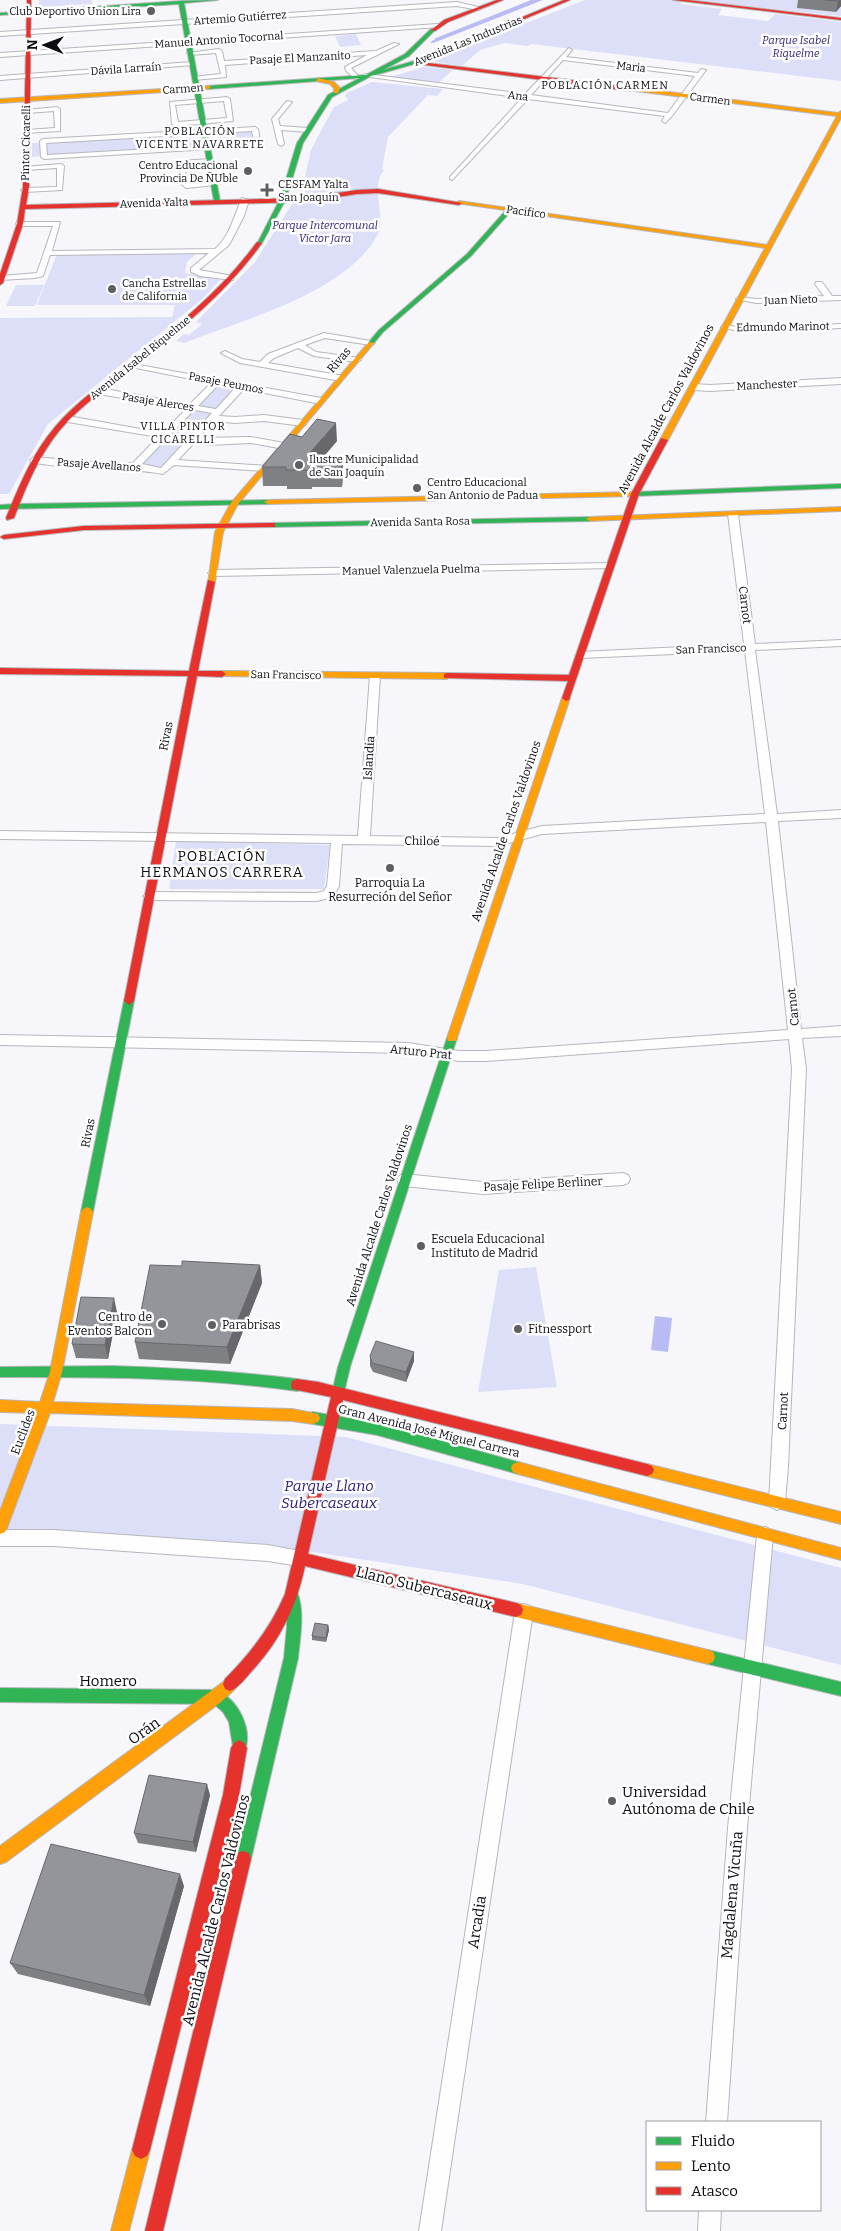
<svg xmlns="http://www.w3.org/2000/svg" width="841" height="2231" viewBox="0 0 841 2231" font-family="Bitter,serif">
  <rect width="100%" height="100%" fill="#f6f6fb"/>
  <path fill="#dddff9" d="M39,0H91L92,4L39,7Z
    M585,0H684L680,4L722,9L718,15L768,21L775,14L841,22V81L531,44L528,46L505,43L480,50L462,66L435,62V59Z
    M689,0H841V16Z
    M356,34L361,45L340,47L335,36Z
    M424,67L453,70L437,84L387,78Z
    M372,82L443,89L437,96L428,95L388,137L382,169L384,170C370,185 386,218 378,234C348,292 243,320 184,343L176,341L184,334L189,335L202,324L196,322L255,262L292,204L295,193H305L307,184L304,181L311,150L322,129L334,107L348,100L345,96L347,93Z
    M253,130L256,144L31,157L32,143Z
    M197,253L187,262L185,273L220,280L201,300L48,424L9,494H0V318L172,317L175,305H37L57,254Z
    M16,285H44L35,306H6Z
    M217,385L238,389L162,470L139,466Z
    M176,841L330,845L324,889H169Z
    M536,1267L557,1387L478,1392L499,1270Z
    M0,1424L346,1437L841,1568V1665L523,1584L274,1546L31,1529H0Z"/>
  <path fill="#b9bbf5" d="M531,0H543L433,43H430L436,38Z
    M655,1316L672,1318L668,1352L651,1350Z"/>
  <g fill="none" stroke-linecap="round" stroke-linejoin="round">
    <g stroke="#b6b7bc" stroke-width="2">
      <path id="street" d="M457,2L482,8L479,10L457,6L0,36V32Z
        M438,24L440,27L0,57V53Z
        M394,43L399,44L351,68L359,77L356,79L346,71L345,67L367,55L225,65L226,77L194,80L192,77L221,74L216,53L190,55L187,53L219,49L222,51L224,61L376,51Z
        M569,48L572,50L566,57L698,73L701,69L706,70L672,116L665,123L662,121L665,116L528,99L452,180L450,179V177L522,98L363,76L366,74L525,94ZM563,60L695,76L668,113L531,95Z
        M192,62L194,65L0,80V76Z
        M227,97L230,99L233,121L175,126L172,124L170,102ZM224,101L227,118L178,122L175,105Z
        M287,101L292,102L278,119L280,126L308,128L311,130L308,132L281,130L284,144L281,146L278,144L272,119Z
        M57,107L60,109V131L25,133L24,132L27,130L55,128L54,111L27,113L25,110Z
        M255,127L258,129L261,146L44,159L41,157L40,141L43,139ZM252,131L255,143L47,155L46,143Z
        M211,159V161L209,162L185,164L186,183L214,182L217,184L216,185L186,188L181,184L180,161Z
        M61,164L64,166L62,190L25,192L21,190L25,188L57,187V168L26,170L23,168L24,167Z
        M242,198L249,200L244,216L229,245L199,270L233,276V280L200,276L191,272V268L209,253L50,255L43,276L35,278L0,280V276H2L37,273L53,226H20L16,224L17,222H60L52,251L215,249C230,236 234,216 242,198Z
        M816,282H822L832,296H841V300L756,303L736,299L740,297L756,299L824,296L815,284Z
        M841,324V328L742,332L721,327L725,325L742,328Z
        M324,333L371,341L375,343L371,345L325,338L305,345L316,352L360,358L361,360L357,362L314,356L298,348L274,358L268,363L344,376L345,378L341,381L240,363L221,353L225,351L242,359L260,362L268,354Z
        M128,363L321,398L325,401L321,404L244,389L219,416L235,417L264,415L303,420L307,423L303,426L264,421L235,423L214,421L198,438L251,437L284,443L288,446L284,449L251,443L209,445L194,443L178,460L268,466V470L265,471L174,465L163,474C120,466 74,471 31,462L30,460L34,457L116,464L133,463L158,437L68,422L64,419L68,416L163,433L186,409L99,394L95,391L99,388L190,404L211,383L131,367H128ZM219,384L236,387L216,409L198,406ZM194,410L212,413L161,468L142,464Z
        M841,378V384L710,391L693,390L689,387L693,384L710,385Z
        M733,511L738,514L755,644L841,640V646L755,650L777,814L841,810V818L778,821L801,1029L841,1026V1036L802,1038L806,1069L788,1467L785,1502L783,1507L777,1510L771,1507L769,1502L792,1069L789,1039L486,1061H459L408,1053L0,1045V1035L408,1043L459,1051H486L788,1030L766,822L542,834L498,846L342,844L339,886L333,897L317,901L149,900L143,896L149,892L317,893L324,891L327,886L331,843L0,839V831L358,836L370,676L375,673L380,676L370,836L498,838L542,826L765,814L745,651L580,658L575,655L580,652L744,644L728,514Z
        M610,563L613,564V568L213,576L208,573L213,570Z
        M623,1173L628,1175L630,1179L628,1183L623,1185L483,1194L404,1186L399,1184L397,1180L399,1176L404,1174L483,1182Z
        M765,1527L771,1530L773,1535L747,1828L727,2122H706L728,1828L757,1535L759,1530Z
        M0,1530H53L268,1545L305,1552L307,1558L305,1564L299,1566L268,1561L53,1546H0Z
        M524,1604L530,1606L533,1612L441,2231H419L515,1612L518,1606Z
        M699,2210H721L720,2231H698Z"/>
    </g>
    <g stroke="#b6b7bc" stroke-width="2">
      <path id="fast" d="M218,0L184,3L220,201L217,203L214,201L179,4L0,15V13L181,1Z
        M431,29L435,30L409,56L383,70L414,61L479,34L483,35L418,63L371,76L332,97L303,143L286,199L262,243L257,244L280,199L297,143L328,95L360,78L209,89L207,86L366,75L405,54Z
        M507,209L512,210L471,256L383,332L373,344H369L368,343L379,330L467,254Z
        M841,484V488L635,496L631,494L635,492Z
        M268,500H271V504L0,509V505L15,504Z
        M590,517L594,519L593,521L272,527L268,525L272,523Z
        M129,997L134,1001L93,1212L91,1215H83L81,1212L124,1001Z
        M452,1034L457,1038L350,1367L343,1397L342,1401L337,1403L332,1401L331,1397L338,1367L447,1038Z
        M112,1366C174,1368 235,1371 297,1379L302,1381L303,1385L302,1389L297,1391C198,1377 100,1377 0,1377V1367Z
        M313,1412L377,1423L518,1462L523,1464L525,1468L523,1472L518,1474L377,1435L313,1424L308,1422L306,1418L308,1414Z
        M292,1590L297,1592C305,1611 300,1638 298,1658L251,1859L249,1865L243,1867L237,1865L235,1859L284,1658L287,1626L285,1597L287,1592Z
        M708,1650L841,1682V1696L708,1664L703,1662L701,1657L703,1652Z
        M0,1688L216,1690C238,1699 254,1730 244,1753L239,1756L234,1753L229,1722L223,1712L214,1704L0,1702Z"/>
    </g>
    <g stroke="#b6b7bc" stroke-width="2">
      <path id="slow" d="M318,78L334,82L340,88L338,93H334V88L330,84L316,81Z
        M211,86L209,89L0,103V99Z
        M629,87L838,113L841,111V118L668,440L664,442L660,440L765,248L456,203L459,201L767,245L837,116L627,90Z
        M369,342L374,343L238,504L223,532L215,582L208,584L215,532L231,503Z
        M635,492L639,494L638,496L268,504L264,502L268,500Z
        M841,507V511L590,521L586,519L590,517Z
        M222,671L447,673L451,676L447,679L219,676V672Z
        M566,695L570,698L457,1038L456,1041H448L447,1038L562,698Z
        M87,1207L91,1209L93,1212L62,1372L53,1402L292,1409L318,1414L320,1418L318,1422L313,1424L292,1421L50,1413L7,1528L5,1532L0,1534V1511L37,1413L0,1412V1400L40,1402L50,1372L81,1212L83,1209Z
        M518,1462L841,1548V1560L518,1474L513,1472L511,1468L513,1464Z
        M647,1464L841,1512V1524L647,1476L642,1474L640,1470L642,1466Z
        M516,1603L708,1650L713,1652L715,1657L713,1662L708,1664L516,1617L511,1615L509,1610L511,1605Z
        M230,1677L235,1679L237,1684L235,1689L221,1702L6,1862L0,1864V1846Z
        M141,2141L147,2144L150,2150L129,2231H111L132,2150L135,2144Z"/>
    </g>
    <g stroke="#b6b7bc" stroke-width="2">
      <path id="jam" d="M27,0H31L29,187L26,205L305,198L357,190L378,189L462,203L459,205L378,193L357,194L305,202L25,209L23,224L3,283L0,285V274L17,224L23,187Z
        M497,0H503L448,22L435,31L431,30L444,20Z
        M564,0H570L483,36L479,35Z
        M673,0H687L841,18V20Z
        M419,62L629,87L632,89L629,91L417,64Z
        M257,242L262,243C227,292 181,329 134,366C109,386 80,406 59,431C38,457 26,487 14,518L7,520L6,518C19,486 32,454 55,427C76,402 105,382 130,363C177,326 222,290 257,242Z
        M661,438L668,440L639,494L569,700L566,701L562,698L568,681L444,678V674L447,673L569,675L631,494Z
        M272,523H275V527L84,530L4,539L0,537L4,535L84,526Z
        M208,580L215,582L198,671H222L226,674L222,677L197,676L134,1001L129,1005L124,1001L188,676L0,674V668L189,671Z
        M297,1379L318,1382L647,1464L652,1466L654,1470L652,1474L647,1476L343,1400L308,1554L516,1603L521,1605L523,1610L521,1615L516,1617L305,1566C296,1608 280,1641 250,1673C244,1680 238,1688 230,1691L225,1689L223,1684L225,1679C250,1654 271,1627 285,1594L331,1397L292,1389L291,1385L292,1381Z
        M239,1740L244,1743L247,1748L239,1795L150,2150L147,2156L141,2159L135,2156L132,2150L223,1795L231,1748L234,1743Z
        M243,1851L249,1853L251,1859L163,2231H145L235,1859L237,1853Z"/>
    </g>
    <use href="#street" fill="#fefefe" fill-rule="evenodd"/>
    <use href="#fast" fill="#30b455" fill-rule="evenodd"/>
    <use href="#slow" fill="#ff9f0a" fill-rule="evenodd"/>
    <use href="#jam" fill="#e5322d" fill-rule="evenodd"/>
  </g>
  <path fill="#7f8084" d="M798,0H841V6L836,12L797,8Z
    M302,437L337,441L324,456H342L343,474L342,487H312V489H287V486H263L262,467Z
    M260,1265L262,1283L230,1364L139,1359L135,1342L182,1266Z
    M117,1312L108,1359L76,1358L72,1344Z
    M370,1356L414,1361L406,1382L373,1372L370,1366Z
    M328,1625L329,1630L326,1642L312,1640V1636Z
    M210,1795L196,1852L138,1843L134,1833Z
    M184,1886L150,2006L18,1974L10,1963Z"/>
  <path fill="#68686c" d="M839,0H841V6L836,12L838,1Z
    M336,423L337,441L314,468H311L312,489L311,470L308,455Z
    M342,456L343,474L342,487L341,468Z
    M260,1265L262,1283L230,1364L227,1347Z
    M114,1298L117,1312L108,1359L105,1345Z
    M414,1352V1361L406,1382V1372Z
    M328,1625L329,1630L326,1642V1638Z
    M207,1784L210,1795L196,1852L193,1842Z
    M180,1874L184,1886L150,2006L144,1995Z"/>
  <path fill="#94959a" stroke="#68686c" d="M825,0H839L838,1Z
    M317,419L336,423L308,455L342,456L341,468H311V470H286V467H262L290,434L302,437Z
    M182,1261L260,1265L227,1347L135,1342L150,1265L182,1266Z
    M81,1297L114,1298L105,1345L72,1344Z
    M376,1341L414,1352L406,1372L372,1363L370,1356Z
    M315,1623L328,1625L326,1638L312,1636Z
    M149,1775L207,1784L193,1842L134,1833Z
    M51,1844L180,1874L144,1995L10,1963Z"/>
  <g fill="#5e5f64" stroke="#fff" stroke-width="2">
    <circle cx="151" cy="11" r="5"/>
    <circle cx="248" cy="171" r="5"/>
    <path d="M264.5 182.5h5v5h5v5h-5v5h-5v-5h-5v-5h5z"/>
    <circle cx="112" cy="289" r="5"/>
    <circle cx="299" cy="465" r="5"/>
    <circle cx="417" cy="488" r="5"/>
    <circle cx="390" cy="868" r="5"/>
    <circle cx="421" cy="1246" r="5"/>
    <circle cx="162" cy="1324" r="5"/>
    <circle cx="212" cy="1325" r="5"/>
    <circle cx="518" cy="1329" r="5"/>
    <circle cx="612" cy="1801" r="5"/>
  </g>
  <g text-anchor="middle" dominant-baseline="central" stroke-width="5" stroke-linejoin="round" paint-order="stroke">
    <g font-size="11" fill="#0c0d13" stroke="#fff" text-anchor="start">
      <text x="141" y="11" text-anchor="end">Club Deportivo Union Lira</text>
      <text x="238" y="165" text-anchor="end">Centro Educacional<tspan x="238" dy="13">Provincia De ÑUble</tspan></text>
      <text x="278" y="184">CESFAM Yalta<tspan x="278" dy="13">San Joaquín</tspan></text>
      <text x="122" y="283">Cancha Estrellas<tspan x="122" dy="13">de California</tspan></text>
      <text x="309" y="459">Ilustre Municipalidad<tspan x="309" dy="13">de San Joaquín</tspan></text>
      <text x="427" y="482">Centro Educacional<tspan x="427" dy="13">San Antonio de Padua</tspan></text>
    </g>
    <g font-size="11" fill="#0c0d13" stroke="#fff">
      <text transform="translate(240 18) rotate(-4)">Artemio Gutiérrez</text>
      <text transform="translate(219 40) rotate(-4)">Manuel Antonio Tocornal</text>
      <text transform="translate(468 41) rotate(-22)">Avenida Las Industrias</text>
      <text transform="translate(300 58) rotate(-3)">Pasaje El Manzanito</text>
      <text transform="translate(631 67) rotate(7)">Maria</text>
      <text transform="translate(126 69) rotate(-4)">Dávila Larraín</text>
      <text transform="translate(183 89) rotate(-4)">Carmen</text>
      <text transform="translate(518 96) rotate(7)">Ana</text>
      <text transform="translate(710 99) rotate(7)">Carmen</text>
      <text transform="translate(26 143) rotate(-89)">Pintor Cicarelli</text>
      <text transform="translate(154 203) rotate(-2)">Avenida Yalta</text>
      <text transform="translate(526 212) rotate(8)">Pacifico</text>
      <text transform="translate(791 300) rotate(-2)">Juan Nieto</text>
      <text transform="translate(783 327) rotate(-1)">Edmundo Marinot</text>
      <text transform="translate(140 358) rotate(-39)">Avenida Isabel Riquelme</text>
      <text transform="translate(226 383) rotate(11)">Pasaje Peumos</text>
      <text transform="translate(767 385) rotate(-3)">Manchester</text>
      <text transform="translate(158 402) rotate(9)">Pasaje Alerces</text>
      <text transform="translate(99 465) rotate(4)">Pasaje Avellanos</text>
      <text transform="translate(420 522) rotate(-1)">Avenida Santa Rosa</text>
      <text transform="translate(411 570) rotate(-1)">Manuel Valenzuela Puelma</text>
      <text transform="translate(711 649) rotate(-2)">San Francisco</text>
      <text transform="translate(286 675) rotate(1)">San Francisco</text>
    </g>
    <g font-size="11" font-style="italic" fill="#2b1d78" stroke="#fff">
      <text x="796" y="40">Parque Isabel<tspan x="796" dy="13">Riquelme</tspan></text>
      <text x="325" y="225">Parque Intercomunal<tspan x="325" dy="13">Victor Jara</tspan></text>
    </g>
    <g font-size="11" letter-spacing="1" fill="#0c0d13" stroke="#fff">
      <text x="605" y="85">POBLACIÓN CARMEN</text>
      <text x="200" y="131">POBLACIÓN<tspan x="200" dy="13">VICENTE NAVARRETE</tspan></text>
      <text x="183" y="426">VILLA PINTOR<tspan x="183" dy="13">CICARELLI</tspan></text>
    </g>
    <g font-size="12" fill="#0c0d13" stroke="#fff">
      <text transform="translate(339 360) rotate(-50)">Rivas</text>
      <text transform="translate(666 409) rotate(-62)">Avenida Alcalde Carlos Valdovinos</text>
      <text transform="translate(745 605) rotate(83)">Carnot</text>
      <text transform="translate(166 736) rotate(-79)">Rivas</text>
      <text transform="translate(369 758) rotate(-86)">Islandia</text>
      <text transform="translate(506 831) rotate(-71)">Avenida Alcalde Carlos Valdovinos</text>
      <text transform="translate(422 841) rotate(1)">Chiloé</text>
      <text transform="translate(793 1007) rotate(-96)">Carnot</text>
      <text transform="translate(421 1052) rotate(6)">Arturo Prat</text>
      <text transform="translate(88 1133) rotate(-79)">Rivas</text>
      <text transform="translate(543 1184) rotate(-3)">Pasaje Felipe Berliner</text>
      <text transform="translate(379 1215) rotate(-72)">Avenida Alcalde Carlos Valdovinos</text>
      <text transform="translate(783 1411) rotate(-87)">Carnot</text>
      <text transform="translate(429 1431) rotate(14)">Gran Avenida José Miguel Carrera</text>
      <text transform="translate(23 1432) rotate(-69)">Euclides</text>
    </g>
    <g font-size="12" fill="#0c0d13" stroke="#fff" text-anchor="start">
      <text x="390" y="883" text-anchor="middle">Parroquia La<tspan x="390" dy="14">Resurreción del Señor</tspan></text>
      <text x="431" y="1239">Escuela Educacional<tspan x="431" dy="14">Instituto de Madrid</tspan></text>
      <text x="152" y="1317" text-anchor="end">Centro de<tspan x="152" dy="14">Eventos Balcon</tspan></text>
      <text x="222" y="1325">Parabrisas</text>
      <text x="528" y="1329">Fitnessport</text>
    </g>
    <g font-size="14" letter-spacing="1" fill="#0c0d13" stroke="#fff">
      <text x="222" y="856">POBLACIÓN<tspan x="222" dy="16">HERMANOS CARRERA</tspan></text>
    </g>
    <g font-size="15" font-style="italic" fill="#2b1d78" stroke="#fff">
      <text x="329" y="1486">Parque Llano<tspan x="329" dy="17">Subercaseaux</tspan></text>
    </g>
    <g font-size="15" fill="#0c0d13" stroke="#fff">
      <text transform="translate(424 1588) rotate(14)">Llano Subercaseaux</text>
      <text x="108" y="1681">Homero</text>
      <text transform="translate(144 1731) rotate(-36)">Orán</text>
      <text transform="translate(732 1895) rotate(-85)">Magdalena Vicuña</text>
      <text transform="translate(216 1910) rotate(-76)">Avenida Alcalde Carlos Valdovinos</text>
      <text transform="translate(477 1922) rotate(-81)">Arcadia</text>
    </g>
    <g font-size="15" fill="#0c0d13" stroke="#fff" text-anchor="start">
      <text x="622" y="1792">Universidad<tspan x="622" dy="17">Autónoma de Chile</tspan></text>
    </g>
  </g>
  <rect x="646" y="2121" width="175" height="90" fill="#ffffff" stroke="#9e9ea1"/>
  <rect x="656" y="2137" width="25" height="8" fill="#30b455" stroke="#9e9ea1"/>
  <text x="691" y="2146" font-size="15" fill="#0c0d13">Fluido</text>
  <rect x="656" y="2162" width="25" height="8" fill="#ff9f0a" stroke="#9e9ea1"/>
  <text x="691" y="2171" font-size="15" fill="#0c0d13">Lento</text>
  <rect x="656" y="2187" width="25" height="8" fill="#e5322d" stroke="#9e9ea1"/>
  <text x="691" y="2196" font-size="15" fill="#0c0d13">Atasco</text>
  <g transform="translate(45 45) rotate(271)" stroke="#ffffff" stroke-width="4" paint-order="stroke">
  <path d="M0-4L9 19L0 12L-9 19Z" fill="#0c0d13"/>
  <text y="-8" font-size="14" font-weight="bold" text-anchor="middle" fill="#0c0d13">N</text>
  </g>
</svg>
